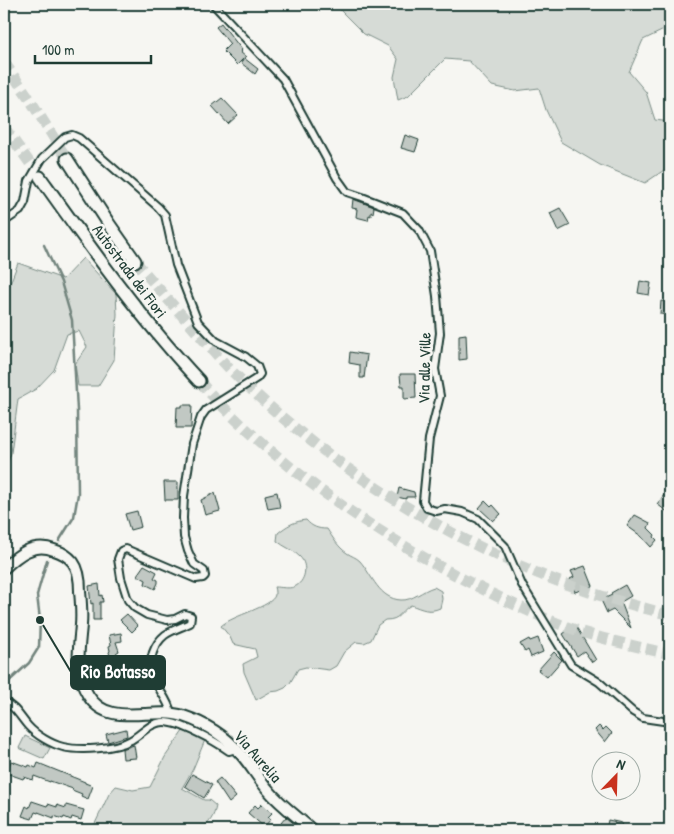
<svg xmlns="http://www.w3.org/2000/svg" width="674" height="834" viewBox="0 0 674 834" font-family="'Patrick Hand',sans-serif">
  <rect width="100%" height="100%" fill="#f6f6f2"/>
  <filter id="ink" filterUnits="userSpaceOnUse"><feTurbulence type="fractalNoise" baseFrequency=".02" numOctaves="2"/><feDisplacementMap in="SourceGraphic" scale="10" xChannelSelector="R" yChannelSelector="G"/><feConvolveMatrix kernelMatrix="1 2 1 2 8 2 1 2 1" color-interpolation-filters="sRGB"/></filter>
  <g filter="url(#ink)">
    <path fill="#d6dbd6" stroke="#7a8c85" d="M336,4H670V27L643,40L629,72L646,92L655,120L670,122V166L645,183L600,165L561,142L546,110L539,88L515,91L492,86L469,61L445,59L408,96L398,100L394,77L398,59L388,46L364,34L342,12Z
      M83,258L116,294L117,314L114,360L98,386H78L75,364L87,347L79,331L67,334L54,370L36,389L18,399L11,453L4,473V299L18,263L63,279Z
      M306,520C312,527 318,529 327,529C333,538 338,547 347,553C351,556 356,557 360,561C372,575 379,599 401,600C412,601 423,590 434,587L441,591L442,599L440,608C429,613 422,609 411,605C399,612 401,620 385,620L378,625L371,640L364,643L356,642L344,652L336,666L329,670L306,667L298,669L290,683L285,688L278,691L270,692L256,700L244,672L243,664L257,657L255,649L233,644L230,637L221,626C233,615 272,607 275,595C275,592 275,590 274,587C281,587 288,589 294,587C306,582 308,565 300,557C294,550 284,547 277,541L278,533C286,526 295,521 306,520Z
      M183,731L205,740L193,769L182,788L204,800H209L216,806C214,817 209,824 200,830H92L109,794L116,786L133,790L150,787L165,757Z
      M25,736L50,748L44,759L19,748Z"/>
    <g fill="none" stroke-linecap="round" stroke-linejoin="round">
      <path stroke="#72847d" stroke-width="2.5" d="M44,245L61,282L72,320L77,410L78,494L74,517L59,541
        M5,685L29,663L39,647L40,620L37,595L47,560"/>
    </g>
    <path fill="#c1c8c3" stroke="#1f3d34" d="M221,23L242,50L240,52L246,57L244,58L258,69L255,74L241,63L243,59L237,65L223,51L230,44L216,27Z
      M222,98L238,115L228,124L212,106Z
      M405,135L419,140L415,152L401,148Z
      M353,199L374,207L373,213L371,212V216L369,215L368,220L356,217L357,209L352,208Z
      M560,208L570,225L558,231L550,213Z
      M640,281L651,283L649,295L638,293Z
      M661,301L670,302V315L660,314Z
      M466,334L467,359L459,360V335Z
      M350,352L367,355L364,378H360V365L349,363Z
      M400,374H415L416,398L404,399V386H401Z
      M182,405H192L191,428H176L177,407H182Z
      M164,482H178V500H165Z
      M399,488L414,492L415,497H406V499L397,497Z
      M277,492L280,507L268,509L265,495Z
      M215,493L220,511L205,515L201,500Z
      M664,495L670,499V514L657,504Z
      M485,501L491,507L493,505L501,514L493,521L479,508Z
      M137,511L141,527L130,530L125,514Z
      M635,515L650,523L648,528L655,535L654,537L657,540L651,547L641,536L627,526Z
      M144,565L157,572L154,578L158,580V583L155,589L145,584L146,580L137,575Z
      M585,566L593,586L575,592L570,579L574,577L571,571Z
      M99,584L100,596L102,595L103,602H100V620H93V603L91,604L89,586Z
      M625,585L631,596L621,602L631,628L613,610L607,613L601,600L612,595L611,593Z
      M127,614L138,626L132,632L120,620Z
      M575,625L596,660L592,662L584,651L577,656L563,634Z
      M121,633L122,641L116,642L119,651L116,653L120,667L113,669L108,680L101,674L111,660L109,652L110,651L109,646L111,645L109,635Z
      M538,638L543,652L531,657L528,650L525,652L520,644L529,639L530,641Z
      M554,652L562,660L547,677L538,670Z
      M599,726L603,730L606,727L612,733L605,742L595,730Z
      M126,729L127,736L108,742L106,734Z
      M134,745L136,758L123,759L122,749Z
      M11,761L28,767L29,765L36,768L38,763L85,782V783L93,786L88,799L81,796L82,794L72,790L73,789L50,781V782L34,776L33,780L24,777L23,779L6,773Z
      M192,774L212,785L204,798L185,786Z
      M220,778L236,797L229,803L215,782Z
      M32,801L47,806L48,804L57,807V805L66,808V805L84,810L81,820L72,817L71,820L64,817L63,819L54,816V818L38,812V813L35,812L32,819L22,816L26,806L29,808Z
      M262,804L272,813L268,817L271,819L264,827L248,813L255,805L258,808Z
      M286,817L297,826L302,830H290L281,823Z
      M608,820L622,823L620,830H606Z"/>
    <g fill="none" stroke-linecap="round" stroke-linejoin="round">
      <path stroke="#cbd1cc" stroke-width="11" stroke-dasharray="11 5.5" stroke-linecap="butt" d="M4,62L27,95L67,159
        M4,127L40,177
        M135,261C157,287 179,312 202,338C214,351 225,365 238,377C323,460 427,527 537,573C580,591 625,603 670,615
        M199,381C289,482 423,566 547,619C586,636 629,645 670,654"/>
      <g stroke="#1f3d34" stroke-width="10">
        <path id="minor" d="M213,4L283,79L337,178L347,192L362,197L403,213L419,230L430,251L437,296L440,333L435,369L440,396L429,439L423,501L427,508L436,511L445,509L462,512L478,519L505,546L522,585L571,665L599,682L633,712L643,718L670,722
          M4,222L20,211L25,202L29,181L42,159L65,137L72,135L79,138L158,207L165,215L176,265L198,322L216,341L246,357L257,366L260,374L257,378L206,410L201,417L192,444L184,496L183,518L184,537L188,551L194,564L204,571L205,576L203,578L196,579L126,549L121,551L118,559L121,578L128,600L135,608L147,615L167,620L175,619L185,614L191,616L190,623C182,627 172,630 165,635C154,644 148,660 152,674C156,688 168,698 171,713
          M4,702C15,706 20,717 28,726C36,735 51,744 63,747C80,751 116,749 131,740C142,734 150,722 164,722C181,722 215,741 229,751L236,749"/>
      </g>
      <g stroke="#1f3d34" stroke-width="14">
        <path id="primary" d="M4,568C18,555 33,542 54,550C61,552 68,556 73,562C79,570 80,581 80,591C81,602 82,614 81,625C79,649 74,673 88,695C108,729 152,706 183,716C204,723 225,736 240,753C251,765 259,780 270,792C282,806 298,817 312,830"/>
      </g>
      <g stroke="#1f3d34" stroke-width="15">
        <path id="motorway" d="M67,159L109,224L135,261
          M40,177C90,247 140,318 199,381"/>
      </g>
      <use href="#minor" stroke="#f6f6f2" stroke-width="6"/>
      <use href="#primary" stroke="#f6f6f2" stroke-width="10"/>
      <use href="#motorway" stroke="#f6f6f2" stroke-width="11"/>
    </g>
  </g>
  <g text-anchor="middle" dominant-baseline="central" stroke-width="5" stroke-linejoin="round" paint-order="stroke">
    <g font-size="16" fill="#1f3d34" stroke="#f6f6f2">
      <text transform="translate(130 271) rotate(53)">Autostrada dei Fiori</text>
      <text transform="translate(424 368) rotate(-89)">Via alle Ville</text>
      <text transform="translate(258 756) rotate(49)">Via Aurelia</text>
    </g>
  </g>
  <path fill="none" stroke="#1f3d34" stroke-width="2" d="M40 620L71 672"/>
  <circle fill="#1f3d34" stroke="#f6f6f2" stroke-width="2" cx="40" cy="620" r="5"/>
  <rect fill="#1f3d34" stroke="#1f3d34" stroke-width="2" x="71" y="656" width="94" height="33" rx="5"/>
  <g font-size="18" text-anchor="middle" font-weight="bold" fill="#fff">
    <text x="118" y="678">Rio Botasso</text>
  </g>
  <rect width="674" height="834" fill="none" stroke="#f6f6f2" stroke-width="20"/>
  <rect x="10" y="10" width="654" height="814" fill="none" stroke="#1f3d34" stroke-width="2" filter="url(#ink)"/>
  <g transform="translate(616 776) rotate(23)"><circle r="24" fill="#f6f6f2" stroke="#a0aca6"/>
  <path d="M0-4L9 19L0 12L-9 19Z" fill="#c8321e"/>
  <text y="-8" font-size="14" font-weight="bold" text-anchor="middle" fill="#1f3d34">N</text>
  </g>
  <path d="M35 55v8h116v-8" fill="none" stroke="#1f3d34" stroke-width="2.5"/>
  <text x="42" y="55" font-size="15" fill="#1f3d34" stroke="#f6f6f2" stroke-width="4" paint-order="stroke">100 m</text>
</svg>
